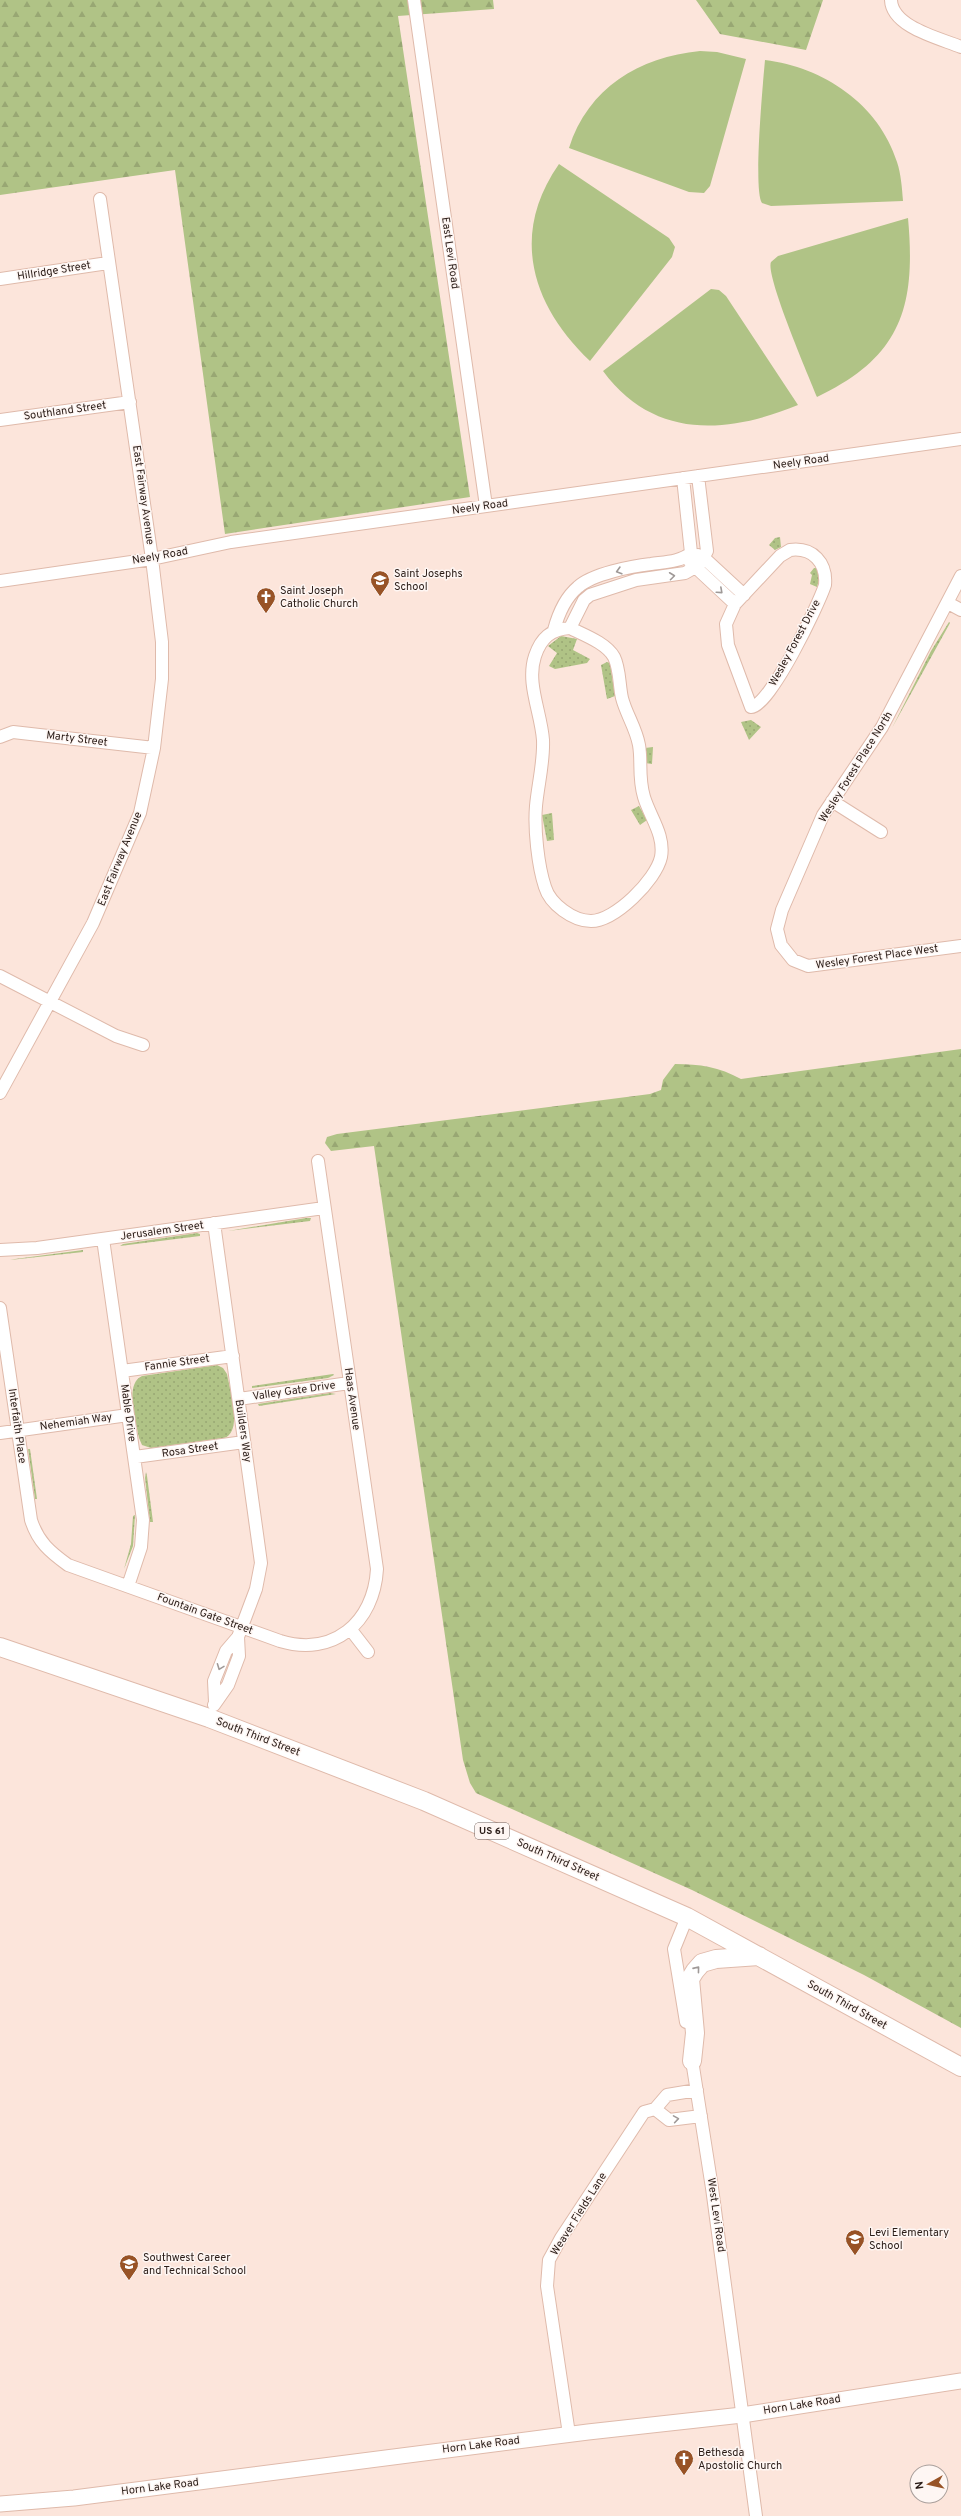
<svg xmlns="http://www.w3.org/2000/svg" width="961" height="2516" viewBox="0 0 961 2516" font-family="Overpass,sans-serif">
  <defs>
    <pattern id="green-dots" width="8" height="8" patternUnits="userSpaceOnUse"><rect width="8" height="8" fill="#b0c386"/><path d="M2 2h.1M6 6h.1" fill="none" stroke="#98a773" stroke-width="1.8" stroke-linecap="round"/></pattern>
    <pattern id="forest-firs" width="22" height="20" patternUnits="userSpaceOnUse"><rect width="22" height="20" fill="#b0c386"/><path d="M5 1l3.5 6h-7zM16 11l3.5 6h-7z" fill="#98a773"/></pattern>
  </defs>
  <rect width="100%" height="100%" fill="#fce5db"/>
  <path fill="url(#green-dots)" d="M780,537L781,547L775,550L769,545L775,538Z
    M814,568H817L820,576L817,587L810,584L812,575L810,573Z
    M949,622L950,623L892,728L931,651Z
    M561,636L577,639L573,650L590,659L587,663L555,669L549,666L557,653L548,646Z
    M607,662L610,663L615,696L607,699L601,665Z
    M751,720L761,727L749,740L741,722Z
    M653,747L652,764L645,763V748Z
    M639,806L647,820L640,825L631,810Z
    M552,813L554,840L547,841L542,815Z
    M306,1218H311L310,1221L228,1231Z
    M197,1233L200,1234V1236L120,1246L123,1244Z
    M83,1250V1252L10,1260L15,1259Z
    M217,1365L223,1368L227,1374C230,1390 243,1432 224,1438L151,1448L142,1445L139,1438C136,1422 124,1384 142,1376Z
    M333,1374L334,1375L328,1378L252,1388V1386Z
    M330,1393L336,1394L259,1406L258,1404Z
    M28,1449H30L37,1499H35Z
    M146,1472L147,1476L153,1522H150L145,1478Z
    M135,1515L133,1546L124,1569L131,1544L133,1516Z"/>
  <path fill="url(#forest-firs)" d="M0,0H493L494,9L398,16L470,497L225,534L175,170L0,195Z
    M696,0H823L806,50L720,34Z
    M961,1049V2028L864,1975L692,1890L476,1793L470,1783L463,1760L374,1146L331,1151L325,1143L327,1137L337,1134L650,1094L661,1090L663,1080L675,1064C700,1064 719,1067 741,1079Z"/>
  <path fill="#b0c386" d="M700,51L717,52L746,59L710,186L704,193L689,192L569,148C588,88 639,57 700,51Z
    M765,60C823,67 879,104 897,162C901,174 902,188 903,201L771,206L762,203C753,191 763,82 765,60Z
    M559,164L669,238L675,247L672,257L590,361C531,305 510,234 559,164Z
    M908,218C916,306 902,357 817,397C809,377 765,275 771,262L778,256Z
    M711,289L719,290L726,296L798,405C727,434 654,440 603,371Z"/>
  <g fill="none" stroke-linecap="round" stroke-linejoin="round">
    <g stroke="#dfbaab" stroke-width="14">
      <path id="minor" d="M414,0L486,506
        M891,0C892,27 939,38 961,47
        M0,279L108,263
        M0,420L130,402
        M790,550C813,547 827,563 825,585C819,604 769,708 751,707L728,645L726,624L735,604L780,556Z
        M698,555L704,558L744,595
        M690,562L735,604
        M961,576L882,727L823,815L782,910L777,929L781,945L793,960L808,966L961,946
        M0,581L152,559L231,542L961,439
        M948,603L961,610
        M570,628C584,635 606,643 614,657C620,669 619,685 622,698C626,714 636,728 639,745C642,762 638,777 644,797C650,817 665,835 661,857C656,880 615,921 591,921C573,921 550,904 545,887C538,866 534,829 536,806C538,784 544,762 543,740C541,712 526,683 535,656C541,638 551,629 570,628Z
        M570,628L584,600L590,595L636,580L685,573L699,565L707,551L698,476
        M554,630C558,615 566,597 578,587C592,574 632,566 651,564C665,562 680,562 691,553L683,478
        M0,737L13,732L154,748
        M832,801L881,832
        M0,976L116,1036L143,1045
        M0,1093L93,923L140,813L154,748L162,679V642L152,559L100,199
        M214,1223L261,1563L256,1589L238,1637L226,1651L214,1681L215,1702
        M103,1239L143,1520L141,1547L128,1586
        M0,1250L37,1248L324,1208
        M0,1308L31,1520C38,1542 50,1552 68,1565L280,1641C333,1657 374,1623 377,1569L318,1161
        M122,1371L233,1356
        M239,1399L349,1383
        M0,1433L128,1415
        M135,1457L244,1442
        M351,1630L368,1652
        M214,1705L228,1685L239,1656L238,1637
        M686,2022L674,1949L687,1917
        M691,2054L712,2188L756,2516
        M655,2109L667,2095L697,2090
        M569,2434L547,2286L549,2260L561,2238L644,2112L655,2109L669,2120L701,2116"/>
    </g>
    <g stroke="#dfbaab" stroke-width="17">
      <path id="major" d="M0,2504L74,2498L588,2432L742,2415L961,2381"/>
    </g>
    <g stroke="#dfbaab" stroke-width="20">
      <path id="highway" d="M0,1647L209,1718L424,1801L687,1917L961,2067
        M692,2061L695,2033L690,1979L695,1971L702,1963L716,1959L759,1956"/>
    </g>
    <use href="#minor" stroke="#fff" stroke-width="12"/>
    <use href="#major" stroke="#fff" stroke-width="15"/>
    <use href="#highway" stroke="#fff" stroke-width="18"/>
  </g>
  <defs><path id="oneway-chevron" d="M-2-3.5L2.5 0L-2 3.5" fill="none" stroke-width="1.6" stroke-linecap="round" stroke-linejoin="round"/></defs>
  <g stroke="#9f9997">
    <use href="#oneway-chevron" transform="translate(619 571) rotate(164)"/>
    <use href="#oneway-chevron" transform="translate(672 576) rotate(-7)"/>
    <use href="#oneway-chevron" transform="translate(720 591) rotate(42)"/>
    <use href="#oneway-chevron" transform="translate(220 1667) rotate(111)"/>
    <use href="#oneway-chevron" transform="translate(697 1969) rotate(-51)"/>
    <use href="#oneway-chevron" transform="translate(676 2119) rotate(-9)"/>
  </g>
  <defs>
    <g id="school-pin" transform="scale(1)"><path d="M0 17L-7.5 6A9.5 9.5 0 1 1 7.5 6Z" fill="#985326" stroke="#fef6f3"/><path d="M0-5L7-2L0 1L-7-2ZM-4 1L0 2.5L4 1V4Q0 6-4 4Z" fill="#fff"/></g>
    <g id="church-pin" transform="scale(1)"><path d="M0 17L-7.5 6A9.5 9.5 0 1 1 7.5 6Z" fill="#985326" stroke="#fef6f3"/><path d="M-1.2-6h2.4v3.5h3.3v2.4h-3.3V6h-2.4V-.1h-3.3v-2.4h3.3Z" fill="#fff"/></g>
  </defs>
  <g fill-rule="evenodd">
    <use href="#school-pin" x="380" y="580"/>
    <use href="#church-pin" x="266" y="597"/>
    <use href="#school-pin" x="855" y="2239"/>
    <use href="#school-pin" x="129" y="2264"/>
    <use href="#church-pin" x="684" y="2459"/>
  </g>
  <g text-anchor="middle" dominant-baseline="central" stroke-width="3" stroke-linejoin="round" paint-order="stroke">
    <rect fill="#fef6f3" stroke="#6a5d59" stroke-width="1" x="475" y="1823" width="34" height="16" rx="3"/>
    <g font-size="10" font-weight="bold" fill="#2a1c17">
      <text x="492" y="1831">US 61</text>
    </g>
    <g font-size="11" fill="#2a1c17" stroke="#fef6f3">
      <text transform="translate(450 253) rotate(82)">East Levi Road</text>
      <text transform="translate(54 271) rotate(-9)">Hillridge Street</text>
      <text transform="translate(65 411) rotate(-8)">Southland Street</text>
      <text transform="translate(801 462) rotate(-8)">Neely Road</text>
      <text transform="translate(143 495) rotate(82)">East Fairway Avenue</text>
      <text transform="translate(480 507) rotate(-8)">Neely Road</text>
      <text transform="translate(160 556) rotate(-10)">Neely Road</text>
      <text transform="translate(795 643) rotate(-62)">Wesley Forest Drive</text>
      <text transform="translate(77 739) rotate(7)">Marty Street</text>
      <text transform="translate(856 767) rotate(-58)">Wesley Forest Place North</text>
      <text transform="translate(120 859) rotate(-68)">East Fairway Avenue</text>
      <text transform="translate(877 957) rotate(-8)">Wesley Forest Place West</text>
      <text transform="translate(162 1231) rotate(-8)">Jerusalem Street</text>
      <text transform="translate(177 1363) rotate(-8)">Fannie Street</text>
      <text transform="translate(294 1391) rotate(-8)">Valley Gate Drive</text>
      <text transform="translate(352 1399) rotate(82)">Haas Avenue</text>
      <text transform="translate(128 1413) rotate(82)">Mable Drive</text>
      <text transform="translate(76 1422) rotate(-8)">Nehemiah Way</text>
      <text transform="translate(17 1426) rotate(82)">Interfaith Place</text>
      <text transform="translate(243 1431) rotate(82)">Builders Way</text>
      <text transform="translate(190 1450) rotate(-8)">Rosa Street</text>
      <text transform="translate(205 1614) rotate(20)">Fountain Gate Street</text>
      <text transform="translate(258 1737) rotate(21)">South Third Street</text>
      <text transform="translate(558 1860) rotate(24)">South Third Street</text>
      <text transform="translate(847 2005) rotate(29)">South Third Street</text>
      <text transform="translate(579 2214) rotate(-58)">Weaver Fields Lane</text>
      <text transform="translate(716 2215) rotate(82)">West Levi Road</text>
      <text transform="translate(802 2405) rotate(-9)">Horn Lake Road</text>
      <text transform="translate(481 2445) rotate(-7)">Horn Lake Road</text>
      <text transform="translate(160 2487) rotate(-7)">Horn Lake Road</text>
    </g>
    <g font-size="11" fill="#2a1c17" stroke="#fef6f3" text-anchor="start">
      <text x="394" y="574">Saint Josephs<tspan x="394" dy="13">School</tspan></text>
      <text x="280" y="591">Saint Joseph<tspan x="280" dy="13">Catholic Church</tspan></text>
      <text x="869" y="2233">Levi Elementary<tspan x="869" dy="13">School</tspan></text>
      <text x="143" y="2258">Southwest Career<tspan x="143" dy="13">and Technical School</tspan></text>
      <text x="698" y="2453">Bethesda<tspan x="698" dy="13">Apostolic Church</tspan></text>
    </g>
  </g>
  <g transform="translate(929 2484) rotate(262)"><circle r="19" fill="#fef6f3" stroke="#a99f9b"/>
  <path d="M0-3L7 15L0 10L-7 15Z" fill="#985326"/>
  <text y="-6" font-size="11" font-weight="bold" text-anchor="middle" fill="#2a1c17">N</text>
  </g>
</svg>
